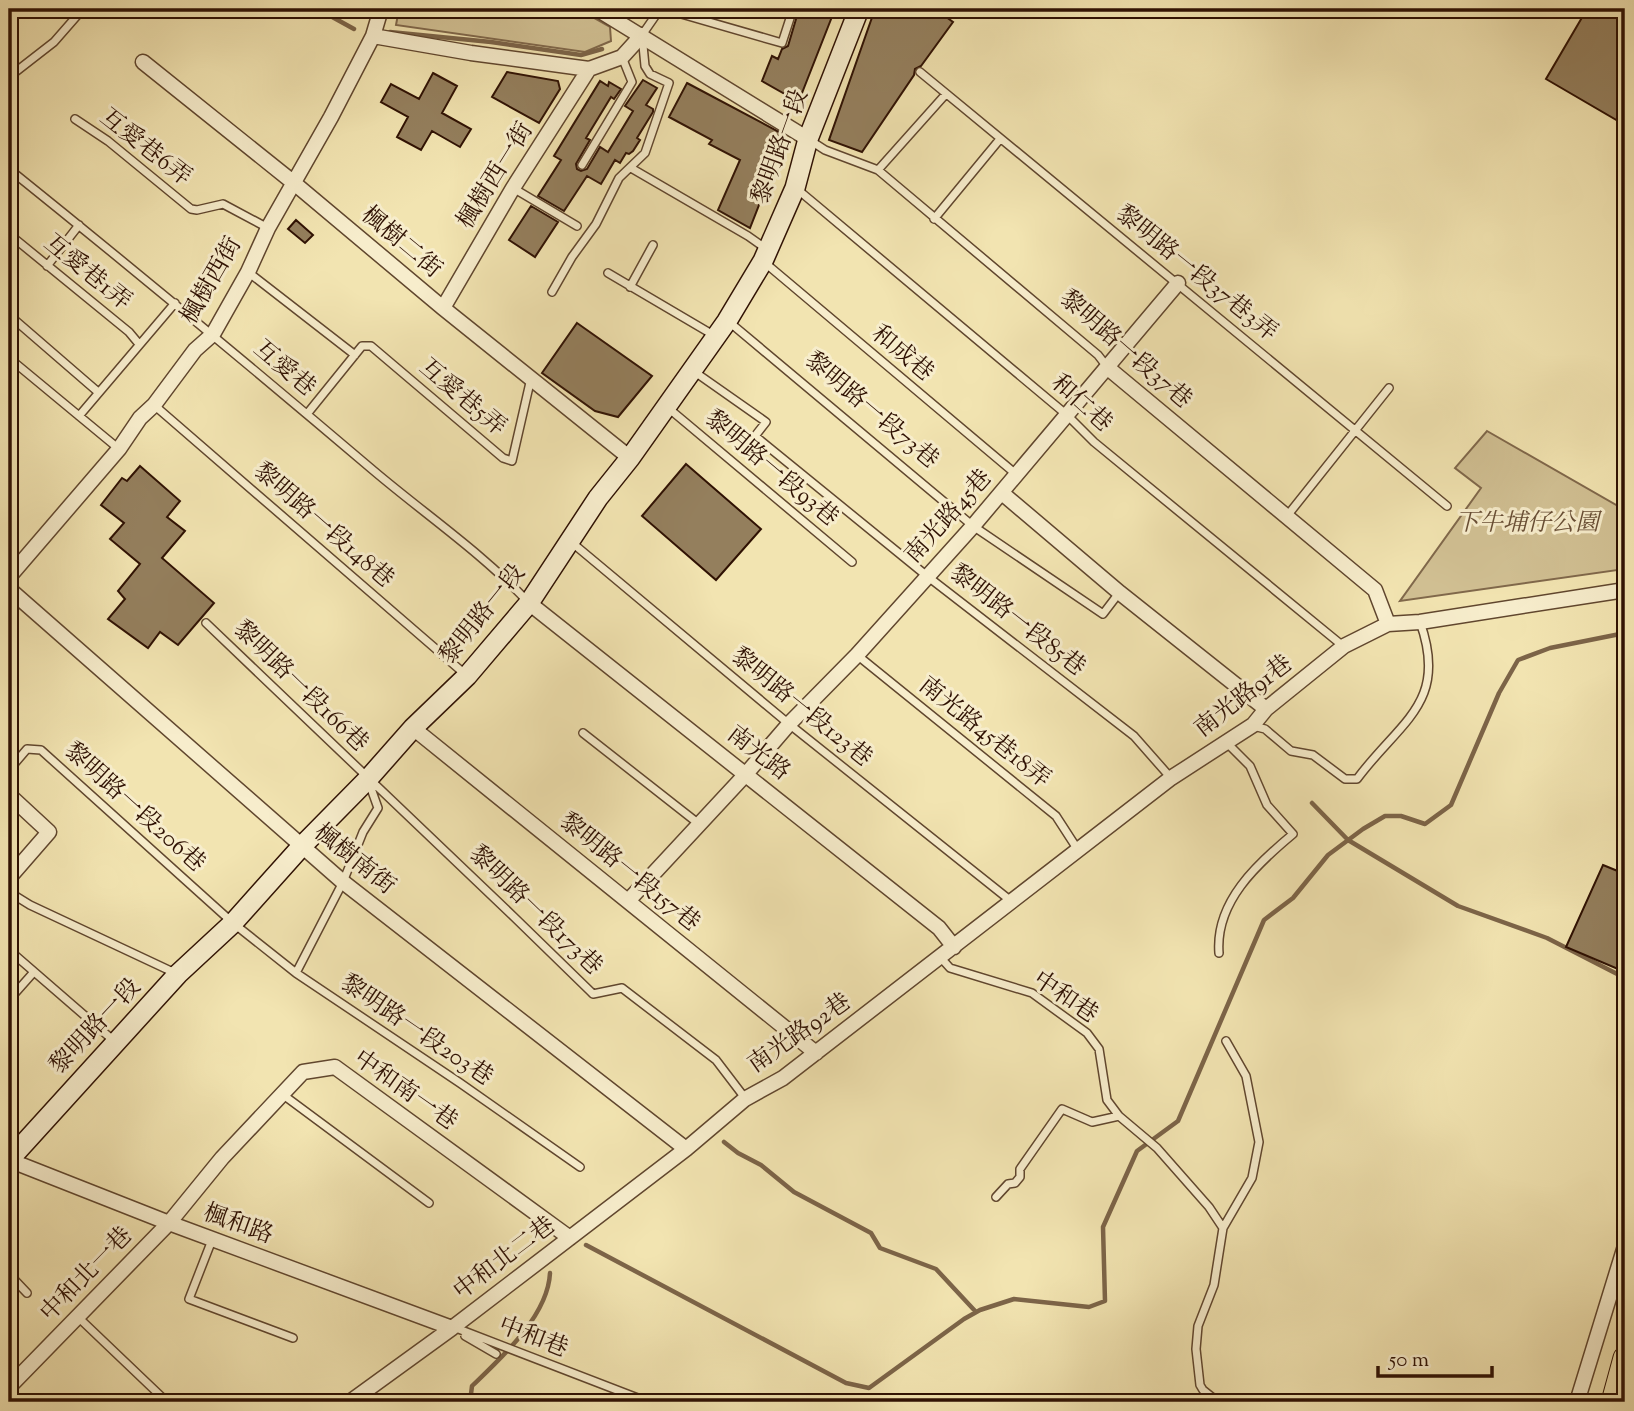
<svg xmlns="http://www.w3.org/2000/svg" width="1634" height="1411" viewBox="0 0 1634 1411" font-family="'Sorts Mill Goudy','Noto Serif TC',serif">
  <rect width="100%" height="100%" fill="#f2e4b1"/>
  <filter id="stains"><feTurbulence type="fractalNoise" baseFrequency=".00286" numOctaves="4"/><feColorMatrix values="0 0 0 0 .2 0 0 0 0 .09 0 0 0 0 .02 0 0 0 .5 -.17"/></filter>
  <radialGradient id="worn" r=".72"><stop offset=".6" stop-color="#630" stop-opacity="0"/><stop offset="1" stop-color="#630" stop-opacity=".3"/></radialGradient>
  <path fill="#d1c093" stroke="#80684b" stroke-width="2" d="M399,9H578L610,27L611,41L585,52L396,25Z
    M1487,431L1625,510V569L1400,601L1481,488L1455,468Z"/>
  <g fill="none" stroke-linecap="round" stroke-linejoin="round">
    <path stroke="#7c6448" stroke-width="4.5" d="M299,9L325,13L354,29
      M390,32L491,42L581,55L602,49
      M1312,803L1348,840L1458,906L1547,938L1625,978
      M724,1142L738,1153L761,1165L794,1192L871,1233L880,1248L936,1269L976,1312
      M586,1245L846,1383L869,1388L964,1319L980,1310L1014,1299L1089,1307L1105,1301L1103,1227L1137,1151L1178,1121L1264,920L1293,898L1328,855L1363,829L1385,816H1401L1425,824L1451,805L1499,693L1518,660L1550,648L1625,633
      M470,1402L472,1386C501,1358 548,1316 550,1273"/>
  </g>
  <path fill="#947f5d" stroke="#2f1103" stroke-width="2" d="M799,9H835L802,93L790,97L762,81L772,56L778,59L782,49L788,46Z
    M875,9H935L953,22L921,66L915,69L914,75L862,152L829,140Z
    M1587,9H1625V125L1546,79Z
    M507,72L558,81L560,89L539,123L492,97Z
    M433,73L457,86L442,113L471,129L460,147L432,131L421,150L397,137L408,117L381,102L391,84L419,99Z
    M643,80L657,88L646,105L653,109V112L637,138L640,140L633,151L629,154L626,153L620,163L615,160L601,184L587,176L564,211L538,196L561,160L554,156L600,81L608,86L609,82L621,89L614,99L611,97L586,138L590,140L576,164L577,169L581,171L587,169L600,147L608,152L633,111L625,106Z
    M687,83L781,133V149L750,228L718,210L740,160L709,144L712,140L669,117Z
    M531,206L558,222L535,257L509,240Z
    M296,220L313,235L305,243L288,229Z
    M577,323L652,376L618,417L595,411L542,373Z
    M686,464L761,529L716,580L642,516Z
    M140,466L180,501L167,517L185,531L162,558L214,603L178,645L160,632L148,648L108,619L125,599L118,591L140,564L110,539L124,523L101,505L122,478L127,481Z
    M1603,865L1625,874V972L1566,947Z"/>
  <g fill="none" stroke-linecap="round" stroke-linejoin="round">
    <g stroke="#60462e" stroke-width="10">
      <path id="service" d="M664,9L782,43L793,9
        M920,72L1447,506
        M9,77L54,42L82,10
        M75,119L108,141L191,209L197,210L223,204L268,228
        M811,141L825,150L878,170L1098,355L1108,368
        M582,165L632,82L622,57
        M631,168L748,236L765,248
        M9,169C132,268 254,369 374,471C426,515 482,553 528,602
        M878,170L945,95
        M513,188L577,226
        M797,189L1067,415L1094,442L1343,646
        M934,219L1000,139
        M9,234L129,332L139,344
        M764,262L1017,475
        M47,266L79,225
        M248,272L355,355
        M608,273L715,336
        M630,287L653,245
        M552,292L572,257L596,224L619,178L645,153L669,83L650,74L645,66L642,35L660,9
        M9,315L98,392
        M728,321L973,526L1103,614L1119,593
        M9,358L119,449
        M692,370L766,422L755,436L927,576L1134,736L1171,778
        M154,405L466,675
        M667,407L852,562
        M307,414L362,346H371L503,458L512,461L531,378
        M79,416L175,303
        M1287,516L1389,388
        M570,541L789,724L1011,901
        M206,623L514,917L590,991L593,994L622,988L716,1060L745,1098
        M857,655L1056,816L1078,850
        M1253,726L1265,729L1291,751L1313,755L1345,779H1357C1400,721 1449,703 1420,622
        M583,733L699,824
        M9,770L27,749L41,750L233,923L296,973L460,1083L580,1167
        M9,892L30,905L175,973
        M9,950L114,1041
        M1219,953C1215,902 1257,864 1293,834L1267,805L1250,766L1227,743
        M941,958L950,968L1032,993L1087,1033L1099,1049L1107,1100L1119,1116L1157,1148L1209,1207L1223,1228L1214,1285L1198,1326L1196,1349L1200,1385L1203,1390L1218,1402
        M296,973L343,882L363,832L378,808L368,780
        M9,1000L33,973
        M282,1094L429,1203
        M996,1197L1008,1184L1015,1183L1020,1177V1169L1062,1109L1092,1122L1119,1116
        M1223,1228L1252,1178L1259,1142L1246,1076L1226,1041
        M212,1240L189,1299L293,1338
        M9,1274L27,1293
        M79,1318L167,1402
        M456,1328L648,1402
        M465,1336L496,1354"/>
    </g>
    <g stroke="#60462e" stroke-width="17">
      <path id="minor" d="M80,9L82,10
        M597,9L808,139
        M373,36L471,53L589,69L622,57L642,35
        M143,62L294,183L443,308L630,458
        M443,308L513,188L589,69
        M1108,368L1375,590L1388,624
        M1002,493L1120,593L1266,709
        M9,577L119,449L140,418L154,405L195,350L213,334L248,272L268,228L331,117L373,36L381,9
        M9,589L343,882L686,1149
        M529,603L939,928L954,947
        M413,728L816,1053
        M9,795L49,832L9,878
        M628,901L746,774L789,724L857,655L973,526L1178,283
        M9,1160L169,1223L452,1328
        M9,1387L169,1223L222,1158L303,1072L335,1067L570,1238
        M350,1402L452,1328L686,1149L745,1099L783,1078L1171,778L1253,725L1266,709L1344,646L1388,624L1420,622L1625,590
        M1577,1402L1625,1246"/>
    </g>
    <g stroke="#2f1103" stroke-width="22">
      <path id="secondary" d="M9,1160L178,974L233,923L301,847L368,779L413,728L467,676L529,603L598,498L630,458L727,321L763,261L795,188L808,139L859,9"/>
    </g>
    <g stroke="#2f1103" stroke-width="25">
      <path id="trunk" d="M1613,1402L1625,1358"/>
    </g>
    <use href="#service" stroke="#f7edcc" stroke-width="7"/>
    <use href="#minor" stroke="#f7edcc" stroke-width="14"/>
    <use href="#secondary" stroke="#f7edcc" stroke-width="19"/>
    <use href="#trunk" stroke="#f2e4b1" stroke-width="23"/>
  </g>
  <g text-anchor="middle" dominant-baseline="central" stroke-width="6" stroke-linejoin="round" paint-order="stroke">
    <g font-size="24" fill="#2f1103" stroke="#f7edcc">
      <text transform="translate(781 147) rotate(-70)">黎明路一段</text>
      <text transform="translate(145 148) rotate(38)">互愛巷6弄</text>
      <text transform="translate(496 176) rotate(-58)">楓樹西一街</text>
      <text transform="translate(401 243) rotate(40)">楓樹二街</text>
      <text transform="translate(87 273) rotate(39)">互愛巷1弄</text>
      <text transform="translate(1196 274) rotate(39)">黎明路一段37巷3弄</text>
      <text transform="translate(212 281) rotate(-60)">楓樹西街</text>
      <text transform="translate(1125 350) rotate(41)">黎明路一段37巷</text>
      <text transform="translate(902 354) rotate(40)">和成巷</text>
      <text transform="translate(284 369) rotate(40)">互愛巷</text>
      <text transform="translate(462 398) rotate(40)">互愛巷5弄</text>
      <text transform="translate(1081 404) rotate(42)">和仁巷</text>
      <text transform="translate(871 411) rotate(40)">黎明路一段73巷</text>
      <text transform="translate(771 469) rotate(40)">黎明路一段93巷</text>
      <text transform="translate(949 517) rotate(-48)">南光路45巷</text>
      <text transform="translate(323 526) rotate(41)">黎明路一段148巷</text>
      <text transform="translate(483 615) rotate(-51)">黎明路一段</text>
      <text transform="translate(1017 621) rotate(38)">黎明路一段85巷</text>
      <text transform="translate(300 687) rotate(44)">黎明路一段166巷</text>
      <text transform="translate(1244 697) rotate(-38)">南光路91巷</text>
      <text transform="translate(801 708) rotate(39)">黎明路一段123巷</text>
      <text transform="translate(984 733) rotate(39)">南光路45巷18弄</text>
      <text transform="translate(758 754) rotate(38)">南光路</text>
      <text transform="translate(134 808) rotate(42)">黎明路一段206巷</text>
      <text transform="translate(354 860) rotate(39)">楓樹南街</text>
      <text transform="translate(629 873) rotate(39)">黎明路一段157巷</text>
      <text transform="translate(535 911) rotate(44)">黎明路一段173巷</text>
      <text transform="translate(1065 998) rotate(34)">中和巷</text>
      <text transform="translate(96 1027) rotate(-47)">黎明路一段</text>
      <text transform="translate(416 1031) rotate(34)">黎明路一段203巷</text>
      <text transform="translate(800 1034) rotate(-35)">南光路92巷</text>
      <text transform="translate(405 1091) rotate(35)">中和南一巷</text>
      <text transform="translate(238 1225) rotate(20)">楓和路</text>
      <text transform="translate(505 1259) rotate(-37)">中和北二巷</text>
      <text transform="translate(87 1275) rotate(-46)">中和北一巷</text>
      <text transform="translate(533 1338) rotate(21)">中和巷</text>
    </g>
    <g font-size="24" font-style="italic" fill="#684e35" stroke="#f7edcc">
      <text x="1527" y="524">下牛埔仔公園</text>
    </g>
  </g>
  <rect width="1634" height="1411" fill="none" stroke="#f2e4b1" stroke-width="35"/>
  <rect x="10" y="10" width="1613" height="1390" fill="none" stroke="#2f1103" stroke-width="3.5"/>
  <rect x="18" y="18" width="1599" height="1376" fill="none" stroke="#2f1103" stroke-width="2"/>
  <path d="M1378 1366v10h114v-10" fill="none" stroke="#2f1103" stroke-width="3.5"/>
  <text x="1389" y="1366" font-size="21" fill="#2f1103" stroke="#f7edcc" stroke-width="5" paint-order="stroke">50 m</text>
  <rect width="100%" height="100%" filter="url(#stains)"/>
  <rect width="100%" height="100%" fill="url(#worn)"/>
</svg>
